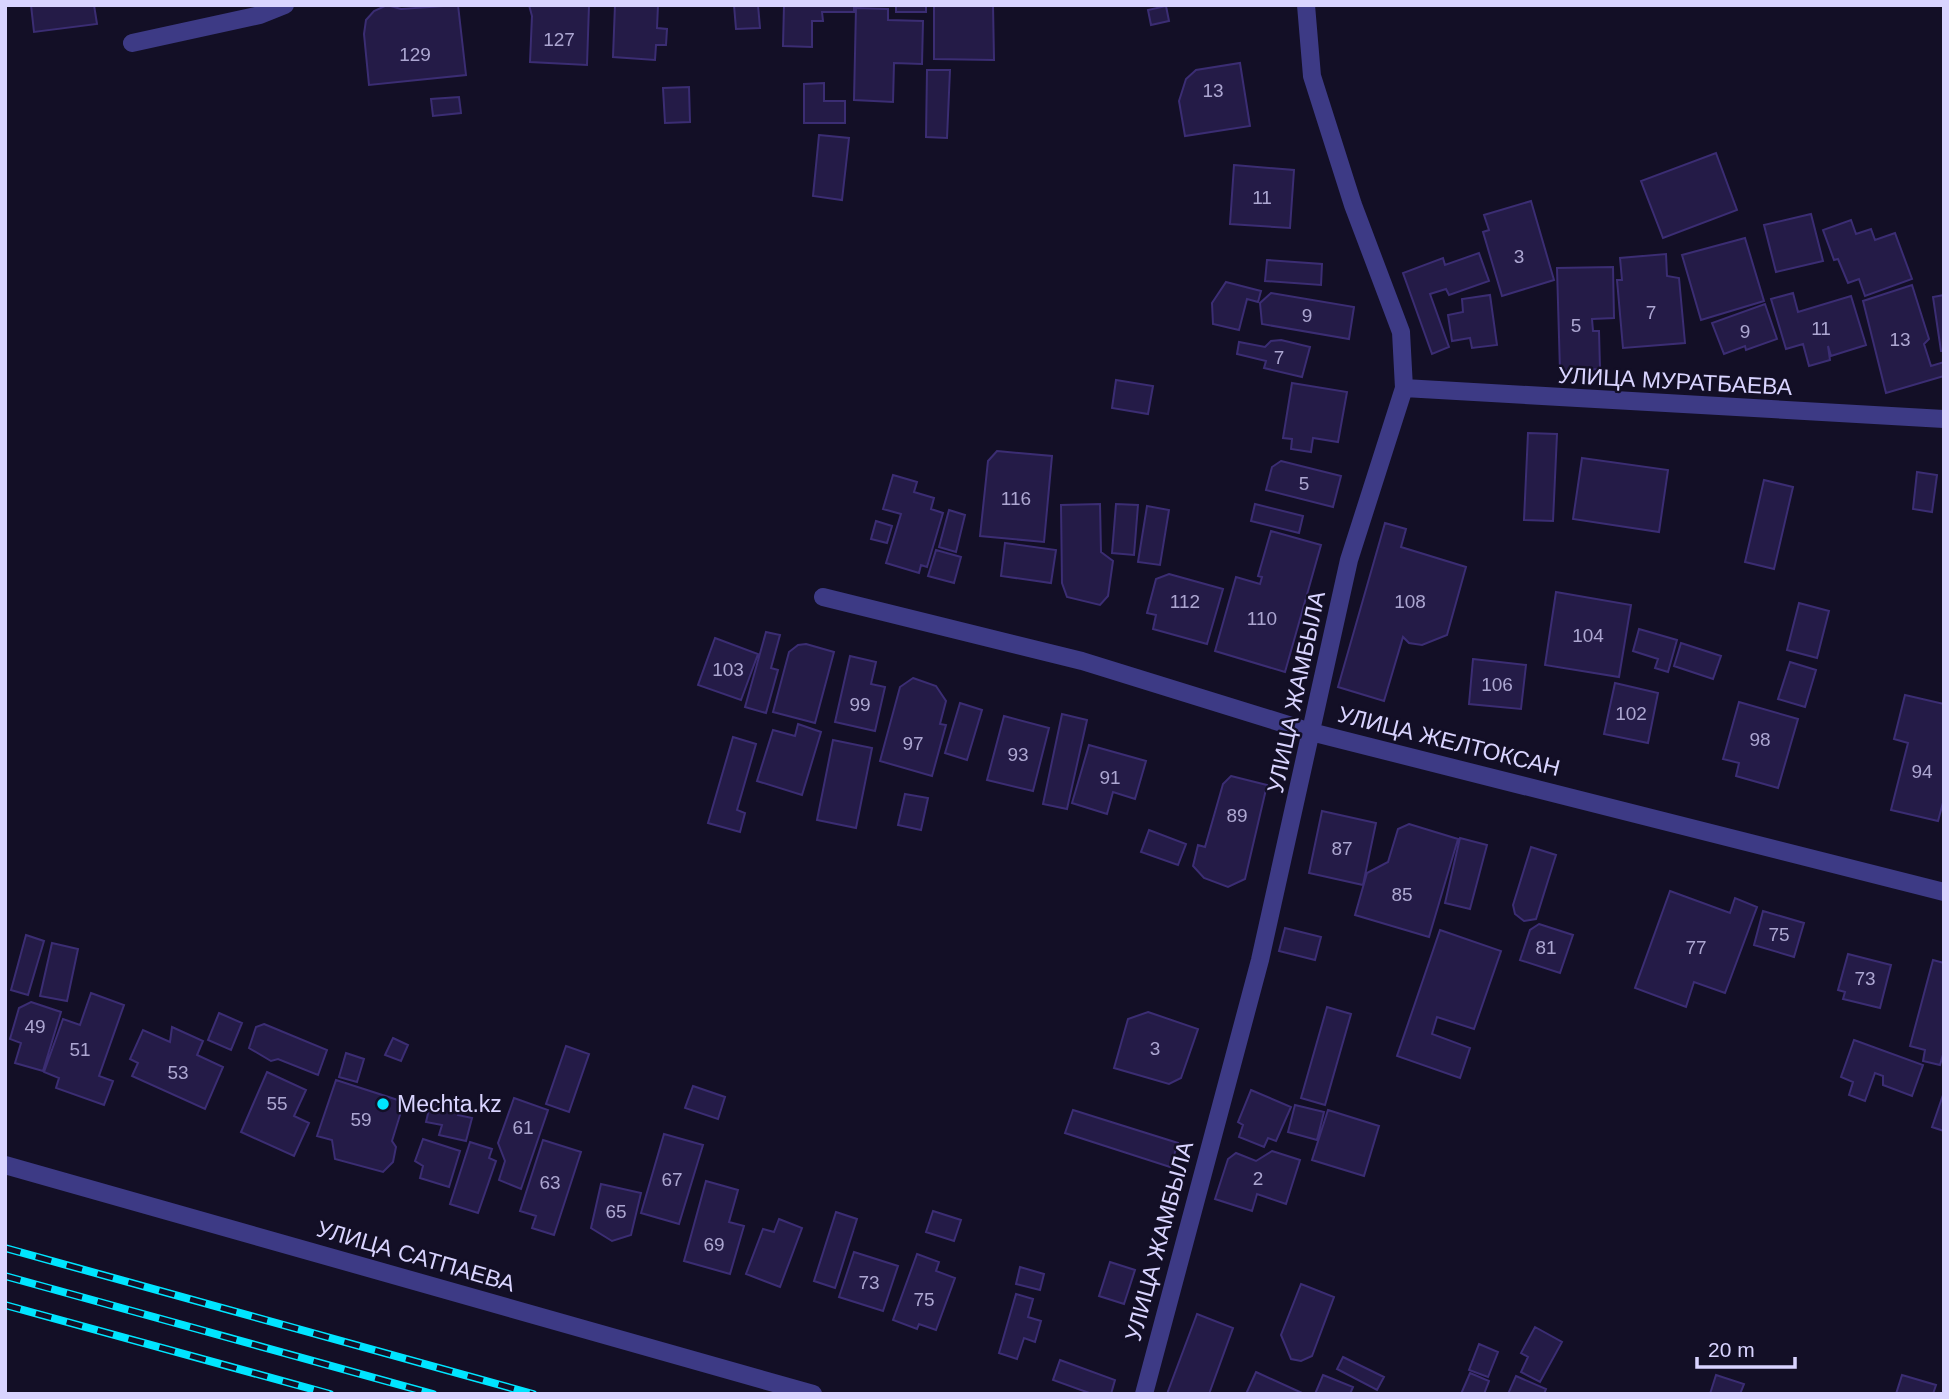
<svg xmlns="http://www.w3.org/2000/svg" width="1949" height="1399" viewBox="0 0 1949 1399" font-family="Arial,sans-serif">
  <rect width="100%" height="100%" fill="#130f26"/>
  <path fill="#241b47" stroke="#3b2d73" stroke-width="2" d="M31,5H94L97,24L34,32Z
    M387,5L401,9L458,5L466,75L369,85L364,34L366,20L374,11Z
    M529,5H589L587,65L530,62L532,16Z
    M615,5H658L657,28L667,29L666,45H656L655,60L613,57Z
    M734,5H758L760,28L736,29Z
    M784,5H854V12H822L823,21H812V47L783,46Z
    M896,5H926V12H896Z
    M934,5H993L994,60L934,59Z
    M1166,6L1169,21L1151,25L1148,10Z
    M856,8L888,9V20L923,21L922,64L894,63L893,102L854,100Z
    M1240,63L1250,126L1185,136L1179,101L1186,79L1196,70Z
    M927,70H950L947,138L926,137Z
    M824,83V101H845V123H804V84Z
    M689,87L690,122L665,123L663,88Z
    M459,97L461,113L433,116L431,99Z
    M819,135L849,138L842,200L813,196Z
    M1716,153L1737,210L1663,238L1641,181Z
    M1234,165L1294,170L1290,228L1230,224Z
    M1531,201L1554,280L1502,296L1483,232L1489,230L1484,215Z
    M1811,214L1823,261L1776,272L1764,225Z
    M1851,220L1856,234L1871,229L1875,240L1895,233L1912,279L1865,296L1859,279L1848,283L1838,259L1834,260L1823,230Z
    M1745,238L1764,301L1701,320L1682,255Z
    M1479,253L1489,281L1449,295L1446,289L1430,294L1449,347L1432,354L1403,273L1443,258L1445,265Z
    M1666,254L1667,276L1679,278L1685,343L1623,348L1617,280H1622L1620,258Z
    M1267,260L1322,264L1321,285L1265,281Z
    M1613,267L1614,318L1592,319L1593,331H1599L1600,369L1560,371L1557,268Z
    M1226,282L1261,291L1258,302L1247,299L1239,330L1213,324L1212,303Z
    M1912,285L1929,339L1924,344L1931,366L1944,362V376L1886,393L1863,301Z
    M1271,293L1354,307L1349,339L1262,324L1260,303Z
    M1793,293L1798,312L1851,296L1866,345L1831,356L1828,346L1830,360L1809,366L1803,344L1786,349L1771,299Z
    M1490,295L1497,345L1472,348L1470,338L1452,341L1448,315L1463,312L1462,299Z
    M1944,295V351H1941L1933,297Z
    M1765,304L1777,339L1746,350L1745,346L1724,354L1712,323Z
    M1281,340L1310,347L1302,377L1264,368L1266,361L1237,354L1239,342L1265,347L1271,341Z
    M1116,380L1153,386L1148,414L1112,408Z
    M1292,383L1347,392L1338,442L1313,438L1311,452L1291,449L1292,439L1283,438Z
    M1528,433L1557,434L1553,521L1524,520Z
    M997,451L1052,456L1044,542L980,536L988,461Z
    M1582,458L1668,470L1659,532L1573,519Z
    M1281,461L1341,476L1333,507L1266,490L1272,467Z
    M1917,472L1937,475L1932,512L1913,509Z
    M893,475L917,482L914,492L934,498L931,509L943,513L927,567L921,565L919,573L886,563L901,514L883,509Z
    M1764,480L1793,487L1774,569L1745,562Z
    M1100,504L1101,552L1113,561L1108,596L1100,605L1067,597L1062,583L1061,505Z
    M1116,504L1138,505L1134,555L1112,553Z
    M1255,504L1303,516L1299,533L1251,521Z
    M1147,506L1169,510L1160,565L1138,562Z
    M949,510L965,515L956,552L939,547Z
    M876,521L892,526L887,543L871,539Z
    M1385,523L1406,529L1401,547L1466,567L1447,635L1422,645L1409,643L1403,637L1384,701L1338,687Z
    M1271,531L1321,545L1285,672L1215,651L1236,577L1260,584L1262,577L1258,576Z
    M1005,543L1056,550L1051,583L1001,576Z
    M936,550L961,557L954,583L928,576Z
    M1169,574L1223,589L1207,644L1153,629L1156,615L1147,613L1156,579Z
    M1556,592L1631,605L1619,677L1545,665Z
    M1799,603L1829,611L1817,658L1787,650Z
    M1639,629L1677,640L1668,672L1655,668L1658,659L1633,651Z
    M766,632L780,635L771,668L778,670L766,713L745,707Z
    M715,638L758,654L741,700L698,685Z
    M1681,643L1721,656L1713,679L1674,666Z
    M806,644L834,652L815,723L773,712L789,652L798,645Z
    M850,656L876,662L871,684L885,687L875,731L835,722Z
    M1473,659L1526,665L1521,709L1469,704Z
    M1790,662L1816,670L1805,707L1778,699Z
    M913,678L936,686L946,701L940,724L946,725L932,776L880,761L900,687Z
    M1615,683L1658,693L1648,743L1604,734Z
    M1905,695L1944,704V799L1938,821L1891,810L1908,743L1894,739Z
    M1739,702L1798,719L1778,788L1736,776L1739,763L1723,759Z
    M960,703L982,710L967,760L945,753Z
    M1062,714L1087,720L1067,809L1043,804Z
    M1004,716L1049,728L1033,791L987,780Z
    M798,724L821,732L802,795L757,781L773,730L795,736Z
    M733,737L756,744L737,810L745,813L740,832L708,823Z
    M833,740L872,748L856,828L817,820Z
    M1089,745L1146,761L1135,799L1113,792L1107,814L1072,803Z
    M1231,776L1267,785L1245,879L1228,887L1204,878L1193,866L1198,845L1205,847L1223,784Z
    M905,794L928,798L921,830L898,825Z
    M1322,811L1376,823L1363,885L1309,873Z
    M1409,824L1458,839L1429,937L1355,915L1367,873L1388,862L1398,829Z
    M1149,830L1186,844L1178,865L1141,852Z
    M1460,838L1487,845L1470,909L1445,903Z
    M1531,847L1556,855L1536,919L1524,921L1515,914L1513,905Z
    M1670,891L1730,913L1735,898L1757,907L1725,993L1694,982L1686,1007L1635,988Z
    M1763,911L1804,923L1794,957L1754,945Z
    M1539,924L1573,935L1560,973L1520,960L1530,930Z
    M1285,928L1321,937L1315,960L1279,951Z
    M1440,930L1501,951L1474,1029L1437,1017L1432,1034L1470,1048L1460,1078L1397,1056Z
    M26,935L44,941L28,995L11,990Z
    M52,943L78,949L67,1001L40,996Z
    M1848,954L1891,965L1880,1008L1843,999L1845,992L1838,990Z
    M1933,960L1944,963V1051L1940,1065L1923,1061L1925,1050L1910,1046Z
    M91,993L124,1005L99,1076L113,1081L104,1105L56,1088L59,1078L44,1072L63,1019L80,1025Z
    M31,1002L61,1012L43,1071L15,1063L21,1043L10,1039L19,1008Z
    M1327,1007L1351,1014L1325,1105L1301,1098Z
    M1148,1012L1198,1029L1181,1078L1169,1084L1114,1068L1128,1019Z
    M219,1013L242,1023L231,1050L208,1040Z
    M264,1024L327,1050L318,1075L278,1059L271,1061L249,1048L256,1027Z
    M172,1027L203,1041L197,1055L223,1067L205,1109L132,1076L138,1063L130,1059L143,1030L170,1042Z
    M393,1038L408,1045L401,1061L385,1055Z
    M1854,1040L1923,1065L1912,1096L1883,1085V1076L1875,1073L1865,1101L1849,1095L1853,1082L1841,1077Z
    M566,1046L589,1054L569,1112L546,1104Z
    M346,1053L364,1059L357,1082L339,1077Z
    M267,1072L306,1090L294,1116L309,1123L294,1156L241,1132Z
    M336,1080L404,1102L392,1141L396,1147L393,1162L383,1172L335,1159L332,1140L317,1136Z
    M693,1086L725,1097L718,1119L685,1108Z
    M1251,1090L1291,1107L1276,1141L1268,1138L1264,1147L1239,1137L1243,1125L1238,1122Z
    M1943,1095H1944V1131L1932,1127Z
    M514,1098L548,1110L521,1189L499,1180L505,1161L498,1143Z
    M431,1101L460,1108L458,1115L472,1118L466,1141L439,1135L442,1125L426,1122Z
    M1295,1105L1324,1112L1317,1140L1288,1132Z
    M1073,1110L1178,1143L1170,1167L1065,1133Z
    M1328,1110L1379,1126L1364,1176L1312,1160Z
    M664,1134L703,1145L679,1224L641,1213Z
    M423,1139L460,1151L449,1187L420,1178L423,1166L415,1161Z
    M543,1140L581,1152L554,1235L532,1228L536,1216L520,1211Z
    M470,1142L492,1149L489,1158L496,1161L478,1213L450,1204Z
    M1272,1151L1300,1160L1286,1204L1257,1194L1252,1211L1215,1199L1228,1159L1236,1153L1256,1161Z
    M706,1181L738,1190L729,1222L744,1226L730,1274L684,1261Z
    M601,1184L641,1193L631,1235L612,1241L591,1228Z
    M933,1211L961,1220L954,1241L926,1232Z
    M836,1212L857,1219L835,1288L814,1281Z
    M779,1219L802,1228L780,1287L746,1274L763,1229L774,1232Z
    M854,1252L898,1266L883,1311L839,1297Z
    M917,1254L939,1262L936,1271L955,1278L936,1330L919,1324L917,1329L893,1320Z
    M1110,1262L1135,1270L1124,1304L1099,1296Z
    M1020,1267L1044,1274L1040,1290L1016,1284Z
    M1301,1284L1334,1297L1312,1356L1301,1361L1291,1359L1281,1335Z
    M1016,1294L1033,1299L1028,1317L1041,1321L1035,1342L1024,1338L1017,1359L999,1353Z
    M1197,1314L1233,1328L1209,1394H1167Z
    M1535,1327L1562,1342L1540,1382L1521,1372L1528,1357L1521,1353Z
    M1479,1344L1498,1352L1488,1377L1469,1370Z
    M1343,1357L1384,1377L1377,1390L1337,1369Z
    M1060,1360L1115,1380L1111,1394H1092L1053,1380Z
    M1256,1372L1302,1393V1394H1246Z
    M1470,1373L1489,1381L1484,1394H1461Z
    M1323,1375L1353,1387L1350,1394H1315Z
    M1716,1375L1744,1384L1740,1394H1710Z
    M1902,1375L1936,1385L1933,1394H1896Z
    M1516,1376L1546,1389L1544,1394H1508Z"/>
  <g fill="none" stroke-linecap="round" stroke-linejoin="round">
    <path stroke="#3d3a85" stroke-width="18" d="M132,43L260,15L285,5
      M1404,388L1944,419
      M823,597L1082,661L1311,732L1944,892
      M5,1165L813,1394
      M1144,1394L1260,960L1349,560L1404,388L1401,332L1353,205L1312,76L1306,5"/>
    <g stroke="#00e5ff" stroke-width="8">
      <path id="rail" d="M5,1248L533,1394
        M5,1276L433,1394
        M5,1305L330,1394"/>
    </g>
    <use href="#rail" stroke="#130f26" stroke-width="5" stroke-dasharray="16" stroke-linecap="butt"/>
  </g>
  <circle fill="#00e5ff" stroke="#130f26" stroke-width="2.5" cx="383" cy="1104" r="7"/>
  <g text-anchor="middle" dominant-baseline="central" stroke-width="5" stroke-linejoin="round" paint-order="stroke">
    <g font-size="19" fill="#aca6d1">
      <text x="559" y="39">127</text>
      <text x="415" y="54">129</text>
      <text x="1213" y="90">13</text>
      <text x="1262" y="197">11</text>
      <text x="1519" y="256">3</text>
      <text x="1651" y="312">7</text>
      <text x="1307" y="315">9</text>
      <text x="1576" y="325">5</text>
      <text x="1821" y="328">11</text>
      <text x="1745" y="331">9</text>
      <text x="1900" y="339">13</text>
      <text x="1279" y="357">7</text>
      <text x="1304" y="483">5</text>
      <text x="1016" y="498">116</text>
      <text x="1185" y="601">112</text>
      <text x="1410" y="601">108</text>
      <text x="1262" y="618">110</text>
      <text x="1588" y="635">104</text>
      <text x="728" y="669">103</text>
      <text x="1497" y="684">106</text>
      <text x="860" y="704">99</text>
      <text x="1631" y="713">102</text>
      <text x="1760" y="739">98</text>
      <text x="913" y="743">97</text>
      <text x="1018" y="754">93</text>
      <text x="1922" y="771">94</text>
      <text x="1110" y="777">91</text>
      <text x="1237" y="815">89</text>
      <text x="1342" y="848">87</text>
      <text x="1402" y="894">85</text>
      <text x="1779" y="934">75</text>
      <text x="1546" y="947">81</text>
      <text x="1696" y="947">77</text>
      <text x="1865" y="978">73</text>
      <text x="35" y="1026">49</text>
      <text x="1155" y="1048">3</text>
      <text x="80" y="1049">51</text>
      <text x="178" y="1072">53</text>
      <text x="277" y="1103">55</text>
      <text x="361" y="1119">59</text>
      <text x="523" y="1127">61</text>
      <text x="1258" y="1178">2</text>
      <text x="672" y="1179">67</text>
      <text x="550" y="1182">63</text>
      <text x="616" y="1211">65</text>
      <text x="714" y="1244">69</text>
      <text x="869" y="1282">73</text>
      <text x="924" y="1299">75</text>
    </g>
    <g font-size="23" fill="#d9d4ff" stroke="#130f26">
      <text transform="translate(1675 381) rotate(3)">УЛИЦА МУРАТБАЕВА</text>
      <text transform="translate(1296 692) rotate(-78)">УЛИЦА ЖАМБЫЛА</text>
      <text transform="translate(1449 741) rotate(14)">УЛИЦА ЖЕЛТОКСАН</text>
      <text transform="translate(1159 1241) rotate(-75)">УЛИЦА ЖАМБЫЛА</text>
      <text transform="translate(416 1256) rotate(16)">УЛИЦА САТПАЕВА</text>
    </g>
    <g font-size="23" fill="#d9d4ff" stroke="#130f26" text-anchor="start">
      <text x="397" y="1104">Mechta.kz</text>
    </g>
  </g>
  <rect width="1949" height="1399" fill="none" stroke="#d9d4ff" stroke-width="14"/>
  <path d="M1697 1357v10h98v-10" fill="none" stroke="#d9d4ff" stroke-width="3.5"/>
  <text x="1708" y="1357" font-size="21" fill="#d9d4ff" stroke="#130f26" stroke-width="5" paint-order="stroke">20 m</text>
</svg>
